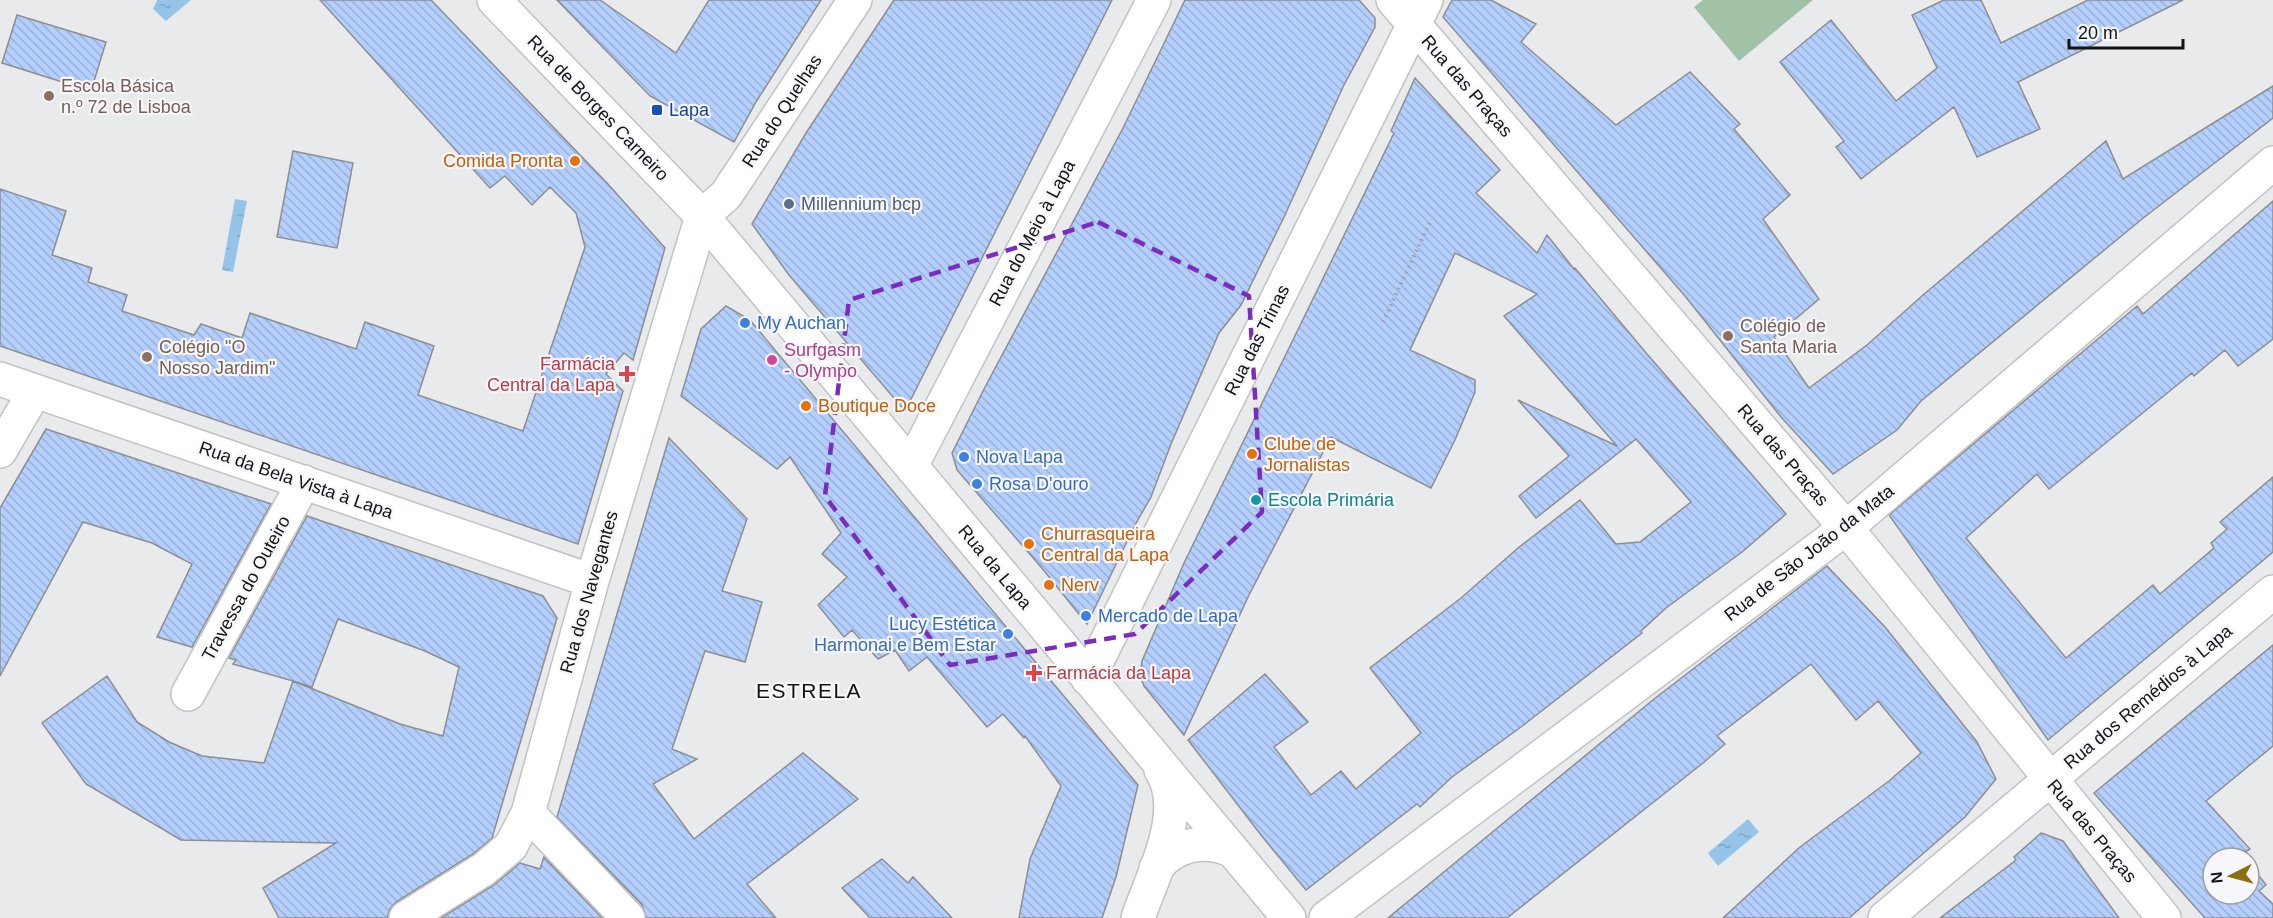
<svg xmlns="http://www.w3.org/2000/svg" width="2273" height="918" viewBox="0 0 2273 918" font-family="Helvetica,sans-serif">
  <defs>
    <pattern id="water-ripples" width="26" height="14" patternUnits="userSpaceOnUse" patternTransform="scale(1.5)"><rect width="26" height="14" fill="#95c4e8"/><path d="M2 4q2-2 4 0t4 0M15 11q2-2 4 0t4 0" fill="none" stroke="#80a8c6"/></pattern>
    <pattern id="building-back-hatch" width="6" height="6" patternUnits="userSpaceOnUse" patternTransform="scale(1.5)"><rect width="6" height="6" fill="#b4cffd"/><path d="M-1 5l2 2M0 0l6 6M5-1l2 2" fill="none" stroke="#9ab1d8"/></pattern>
  </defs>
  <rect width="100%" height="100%" fill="#e8eaec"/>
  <path fill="#a2c2a8" d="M1703,0H1813L1739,61L1694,7Z"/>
  <path fill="url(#water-ripples)" d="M157,0H191L166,21L153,9Z
    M235,199L247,201L233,272L222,270Z
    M1748,819L1759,832L1718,866L1708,853Z"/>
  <path fill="url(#building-back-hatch)" stroke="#8d8e90" stroke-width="1.5" fill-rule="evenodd" d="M320,0H431L607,183L665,248L633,360L624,353L606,374L623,391L578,544L0,346V189L66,211L52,255L92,268L88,282L127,295L122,311L194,335L201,324L242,338L250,313L356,349L365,322L434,346L418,395L523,431L585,247L576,213L550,187L532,205L505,176L490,188Z
    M557,0H600L676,53L709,0H821L756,102L734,142L650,96Z
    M894,0H1112L905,411L789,275L752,224L806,133Z
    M1185,0H1359L1375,18V27L1343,87L1285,215L1241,305L1219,333L1171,444L1151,497L1135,525L1087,624L1041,567L957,470L952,453L984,389L1123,128Z
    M1452,0H1491L1536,24L1521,42L1616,125L1690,72L1740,124L1734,129L1790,195L1763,219L1819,299L1774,337L1809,388L1867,345L1923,295L2106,141L2123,179L2273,86V118L2142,219L1921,401L1897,430L1833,474L1781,417L1685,296L1443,17Z
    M1944,0H1981L2001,43L2088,0H2183L2018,82L2040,129L1977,157L1954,107L1861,179L1836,147L1844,141L1780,62L1831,20L1896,101L1937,68L1912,15Z
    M17,15L106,42L91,91L2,63Z
    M1415,78L1500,170L1476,193L1537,253L1547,235L1574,269L1575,268L1647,354L1786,514L1742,552L1666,608L1641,631L1642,633L1521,727L1452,777L1420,807L1417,804L1306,890L1261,835L1188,740L1265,674L1308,722L1274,747L1311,795L1341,771L1356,789L1421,733L1370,668L1461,598L1518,548L1580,500L1616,544L1640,542L1691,502L1636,439L1536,518L1519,496L1569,456L1518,400L1617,446L1504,316L1537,294L1455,253L1410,350L1475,380V392L1455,440L1431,488L1331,437L1249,595L1184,735L1144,686L1140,675L1142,661L1184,563L1394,133L1391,131Z
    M293,151L353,163L337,248L277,237Z
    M2273,201V339L2238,366L2225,350L2194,376L2192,373L2049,489L2037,474L1966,538L2066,658L2153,585L2160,594L2214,548L2211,543L2227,529L2220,522L2273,477V552L2048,740L1889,515L2137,306L2143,314Z
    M726,306L750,320L1138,785L1116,877L1102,918H1019L1030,859L1061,786L1025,736L1024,738L1003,714L987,727L927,657L909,671L895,650L878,659L852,630L844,637L818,605L847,577L822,554L841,533L790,457L777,469L681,396L701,329Z
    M46,429L271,504L192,647L157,637L192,564L152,543L83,522L0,676V508Z
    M669,438L747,519L722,591L762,602L745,662L705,651L672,749L697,759L653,784L694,839L803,753L858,799L747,884L776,918H646L642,905L557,817Z
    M307,516L543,596L557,618L492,838L473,854L396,902L390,909L387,918H279L263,888L336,843L181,840L86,784L42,723L107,676L137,722L169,742L202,756L264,763L293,681L233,664L236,660L229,658ZM338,619L425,651L459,667L443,736L400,724L293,681L312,687Z
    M1827,566L1885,627L1977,742L1996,779L1965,817L1849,918H1723L1800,847L1889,781L1921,753L1878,701L1856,720L1811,664L1717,736L1725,744L1703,763L1507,918H1388L1654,699Z
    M2273,645V746L2206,801L2250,849L2242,854L2245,858H2213V894H2249V863L2266,885L2259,891L2273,904V918H2205L2094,793Z
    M2041,833L2063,841L2119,918H1940L2016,860L2014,857Z
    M544,857L602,918H441L494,885L520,863L540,869Z
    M882,859L908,883L913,877L952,918H870L842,888Z"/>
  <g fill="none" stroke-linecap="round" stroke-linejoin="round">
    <g stroke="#c1c2c5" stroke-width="36">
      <path id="street" d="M494,0L702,216L1289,918
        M1393,0L1846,528L2164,918
        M702,216L726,195L855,0
        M0,379L592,581
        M0,451L35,391
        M911,466L1154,0
        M1088,679L1426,0
        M188,694L304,482
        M528,813L628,918
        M1156,868C1175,844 1205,838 1233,851
        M406,918L484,869L511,846L528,813L592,581L702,216
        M1138,918C1152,876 1188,812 1161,770
        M1326,918L1846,528L2273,163
        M1885,918L2273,592"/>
    </g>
    <path stroke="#9e9fa1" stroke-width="4" stroke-dasharray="1.5 4.5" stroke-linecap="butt" d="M1383,322L1431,220"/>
    <use href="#street" stroke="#fff" stroke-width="33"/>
  </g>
  <path fill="none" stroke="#7b2cbf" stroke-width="4.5" stroke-dasharray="12 8" stroke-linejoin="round" d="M1098,222L1249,296L1262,512L1135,634L950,665L825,496L849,300Z"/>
  <g fill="#8d6e63" stroke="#f6f7fa" stroke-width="2">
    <circle cx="49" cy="96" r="6"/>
    <circle cx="1728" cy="336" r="6"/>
    <circle cx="147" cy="357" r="6"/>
  </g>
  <rect fill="#1a4fb4" stroke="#f6f7fa" stroke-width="2" x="651" y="104" width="12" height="12" rx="3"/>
  <g fill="#e8710a" stroke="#f6f7fa" stroke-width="2">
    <circle cx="575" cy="161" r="6"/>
    <circle cx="806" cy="406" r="6"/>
    <circle cx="1252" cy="454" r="6"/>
    <circle cx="1029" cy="544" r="6"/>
    <circle cx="1049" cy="585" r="6"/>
  </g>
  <circle fill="#5c6f8a" stroke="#f6f7fa" stroke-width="2" cx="789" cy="204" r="6"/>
  <g fill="#3f7fe0" stroke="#f6f7fa" stroke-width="2">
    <circle cx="745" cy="323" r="6"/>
    <circle cx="964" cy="457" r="6"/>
    <circle cx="977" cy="484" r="6"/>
    <circle cx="1086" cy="616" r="6"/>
    <circle cx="1008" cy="634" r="6"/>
  </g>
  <circle fill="#d1479c" stroke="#f6f7fa" stroke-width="2" cx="772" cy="360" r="6"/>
  <g fill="#e0444e" stroke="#f6f7fa" stroke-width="2">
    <path d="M624 365h6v6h6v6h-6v6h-6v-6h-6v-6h6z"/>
    <path d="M1031 664h6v6h6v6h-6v6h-6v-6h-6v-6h6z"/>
  </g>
  <circle fill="#0f9aa8" stroke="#f6f7fa" stroke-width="2" cx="1256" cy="500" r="6"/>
  <g text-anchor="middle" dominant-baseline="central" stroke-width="4.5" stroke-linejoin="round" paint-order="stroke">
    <g font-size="18" fill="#785e54" stroke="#f6f7fa" text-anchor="start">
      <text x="61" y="86">Escola Básica<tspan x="61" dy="21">n.º 72 de Lisboa</tspan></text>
      <text x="1740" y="326">Colégio de<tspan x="1740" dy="21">Santa Maria</tspan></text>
      <text x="159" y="347">Colégio "O<tspan x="159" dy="21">Nosso Jardim"</tspan></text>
    </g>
    <g font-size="18" fill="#131314" stroke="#f6f7fa">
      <text transform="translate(1467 86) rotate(49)">Rua das Praças</text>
      <text transform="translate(598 108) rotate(46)">Rua de Borges Carneiro</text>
      <text transform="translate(782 111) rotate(-57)">Rua do Quelhas</text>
      <text transform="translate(1032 233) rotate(-62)">Rua do Meio à Lapa</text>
      <text transform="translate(1257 340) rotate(-63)">Rua das Trinas</text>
      <text transform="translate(1783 455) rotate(49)">Rua das Praças</text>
      <text transform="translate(296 480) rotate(19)">Rua da Bela Vista à Lapa</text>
      <text transform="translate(1809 553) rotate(-38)">Rua de São João da Mata</text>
      <text transform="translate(995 567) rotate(50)">Rua da Lapa</text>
      <text transform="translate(246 588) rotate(-61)">Travessa do Outeiro</text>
      <text transform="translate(589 592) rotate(-74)">Rua dos Navegantes</text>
      <text transform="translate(2148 697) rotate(-40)">Rua dos Remédios à Lapa</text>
      <text transform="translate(2092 831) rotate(50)">Rua das Praças</text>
    </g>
    <g font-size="18" fill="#164399" stroke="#f6f7fa" text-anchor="start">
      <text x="669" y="110">Lapa</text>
    </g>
    <g font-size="18" fill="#c56008" stroke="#f6f7fa" text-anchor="start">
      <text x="563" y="161" text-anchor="end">Comida Pronta</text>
      <text x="818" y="406">Boutique Doce</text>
      <text x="1264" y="444">Clube de<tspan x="1264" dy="21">Jornalistas</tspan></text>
      <text x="1041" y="534">Churrasqueira<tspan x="1041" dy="21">Central da Lapa</tspan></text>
      <text x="1061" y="585">Nerv</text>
    </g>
    <g font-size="18" fill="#4e5e75" stroke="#f6f7fa" text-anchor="start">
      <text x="801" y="204">Millennium bcp</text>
    </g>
    <g font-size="18" fill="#366cbe" stroke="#f6f7fa" text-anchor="start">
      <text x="757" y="323">My Auchan</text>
      <text x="976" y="457">Nova Lapa</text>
      <text x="989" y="484">Rosa D'ouro</text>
      <text x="1098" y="616">Mercado de Lapa</text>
      <text x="996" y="624" text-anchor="end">Lucy Estética<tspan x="996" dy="21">Harmonai e Bem Estar</tspan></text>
    </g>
    <g font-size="18" fill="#b23c85" stroke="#f6f7fa" text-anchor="start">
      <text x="784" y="350">Surfgasm<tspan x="784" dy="21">- Olympo</tspan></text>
    </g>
    <g font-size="18" fill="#be3a42" stroke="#f6f7fa" text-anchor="end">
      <text x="615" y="364">Farmácia<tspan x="615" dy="21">Central da Lapa</tspan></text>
      <text x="1046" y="673" text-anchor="start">Farmácia da Lapa</text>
    </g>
    <g font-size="18" fill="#0d838f" stroke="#f6f7fa" text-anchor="start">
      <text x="1268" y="500">Escola Primária</text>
    </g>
    <g font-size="21" letter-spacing="1.5" fill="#131314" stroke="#f6f7fa">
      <text x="809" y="690">ESTRELA</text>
    </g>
  </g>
  <g transform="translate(2231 876) rotate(264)"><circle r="28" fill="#f6f7fa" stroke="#9b9c9e" stroke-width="1.5"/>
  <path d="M0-4.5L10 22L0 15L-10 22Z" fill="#8a6f10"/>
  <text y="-9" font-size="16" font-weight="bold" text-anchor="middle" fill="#131314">N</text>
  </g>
  <path d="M2069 39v9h114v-9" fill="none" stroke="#131314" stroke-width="3"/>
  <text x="2078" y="39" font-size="18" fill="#131314" stroke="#f6f7fa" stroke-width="4.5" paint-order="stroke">20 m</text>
</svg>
